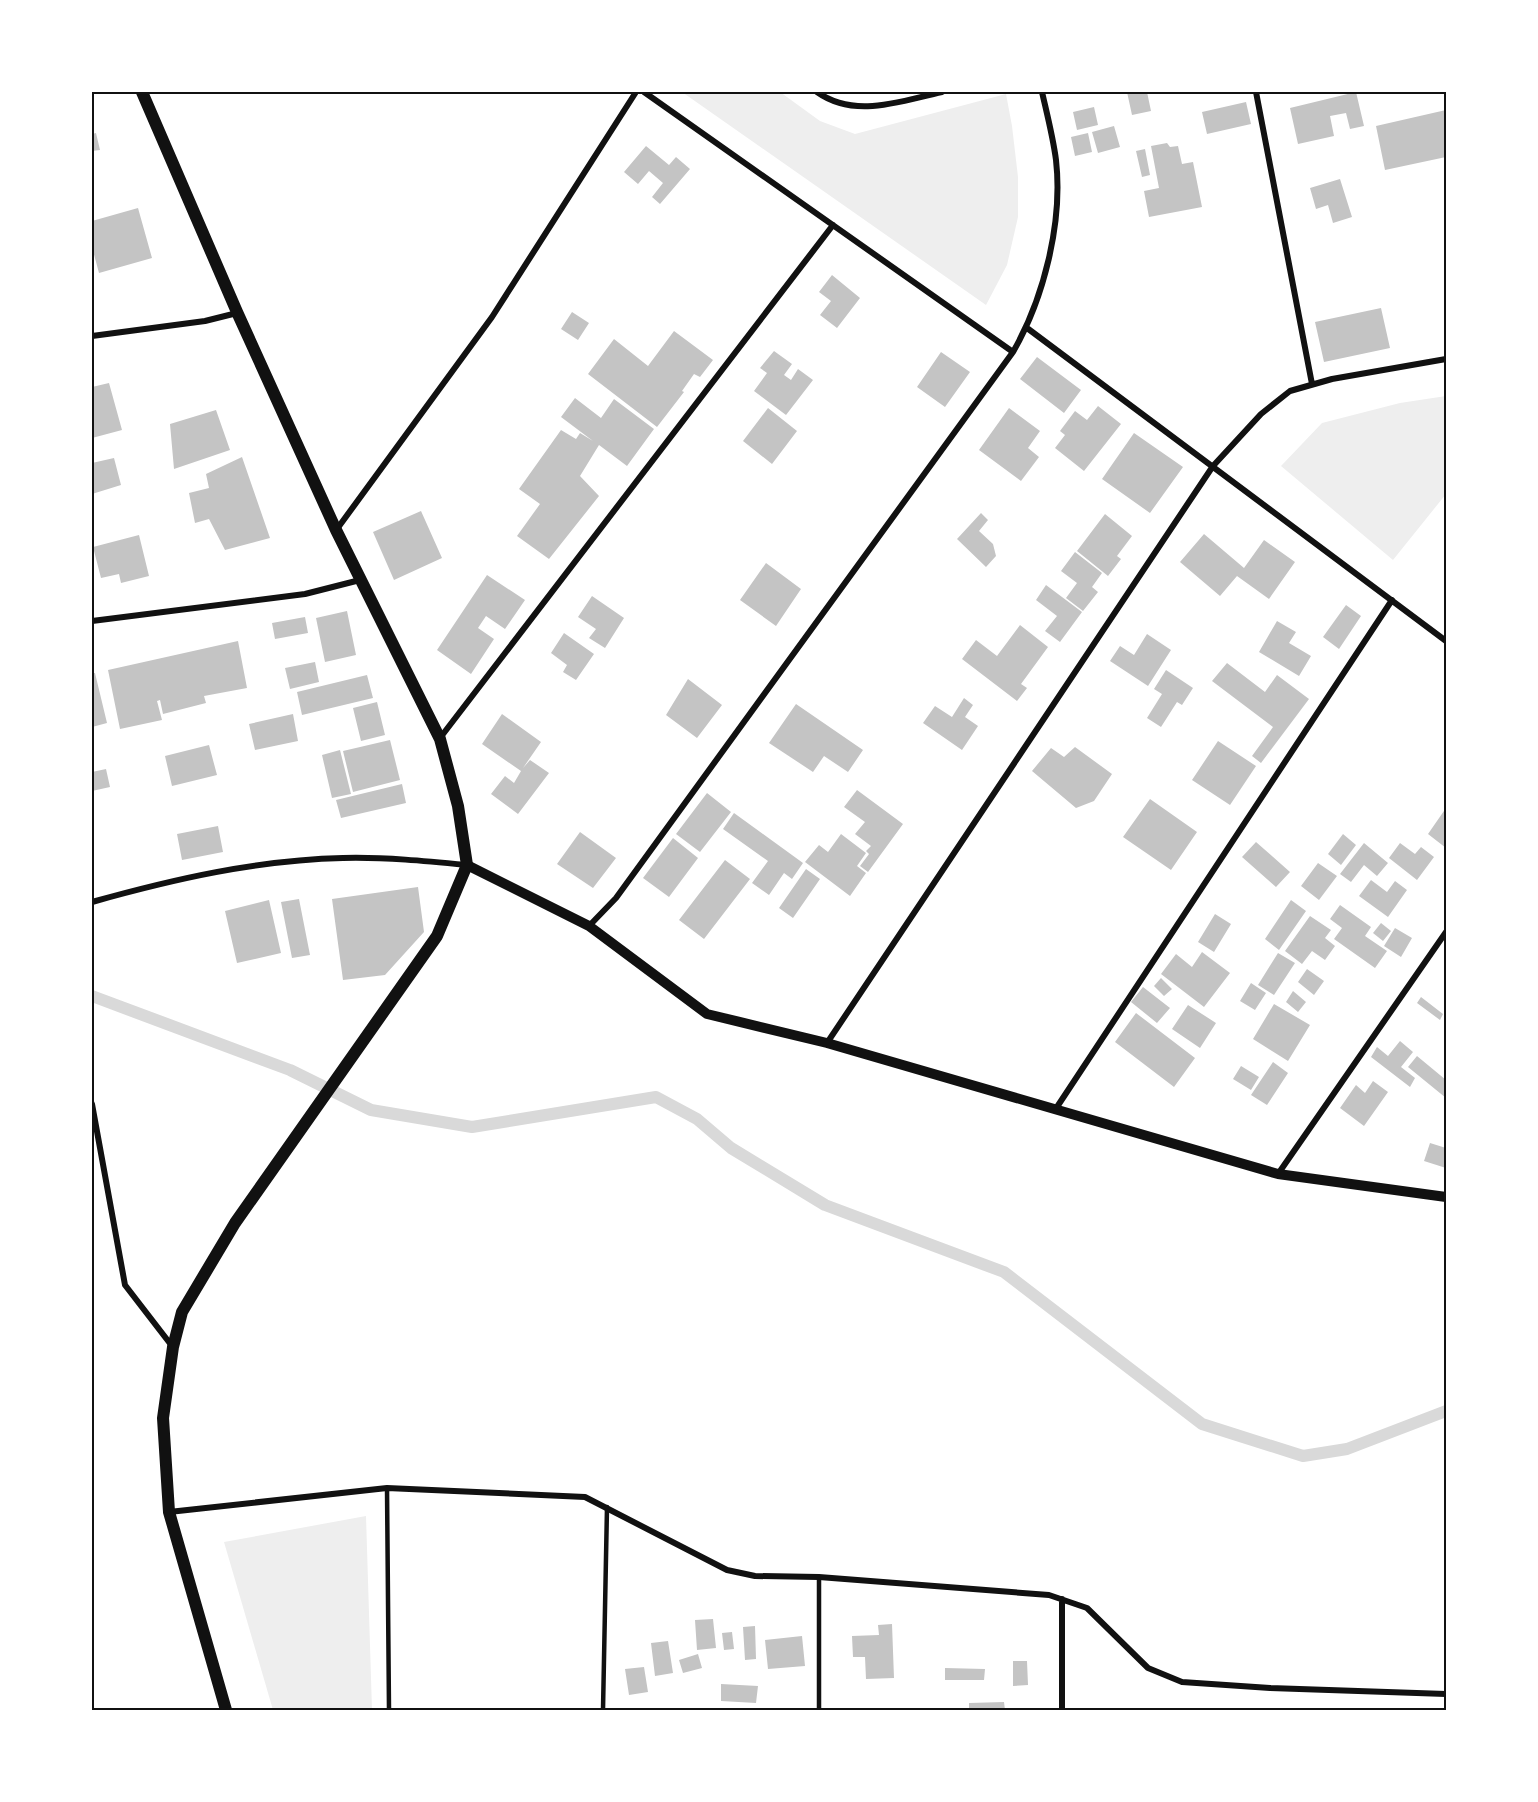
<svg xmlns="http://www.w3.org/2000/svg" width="1538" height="1802" viewBox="0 0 1538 1802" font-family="'Noto Serif',serif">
  <rect width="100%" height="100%" fill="#fff"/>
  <path fill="#eee" d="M682,92H780L820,121L855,134L1006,94L1012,126L1018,177V217L1007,265L986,305Z
    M1446,396V494L1393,560L1281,466L1322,423L1400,403Z
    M366,1516L372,1710H273L224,1542Z"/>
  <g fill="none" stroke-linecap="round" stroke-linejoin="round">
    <path stroke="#d9d9d9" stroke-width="12" d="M92,996L290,1070L371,1110L472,1127L656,1097L697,1119L731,1148L825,1205L1004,1272L1202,1424L1303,1456L1347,1449L1446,1411"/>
  </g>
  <path fill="#c4c4c4" d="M1127,92H1147L1151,111L1132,115Z
    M1356,92L1364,126L1350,129L1346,113L1330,116L1334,136L1298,144L1290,108Z
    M1246,102L1251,124L1207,134L1202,112Z
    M1094,107L1098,125L1077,130L1073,112Z
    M1446,110V157L1385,170L1376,126Z
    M1114,126L1120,147L1098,153L1092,132Z
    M96,133L100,150L92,151V134Z
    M1088,133L1092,152L1075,156L1071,137Z
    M1167,143L1170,147L1178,146L1182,164L1193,162L1202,207L1149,217L1144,191L1159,188L1151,146Z
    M646,146L669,165L676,157L690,169L660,204L652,197L663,183L649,171L638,184L624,172Z
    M1145,149L1150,175L1142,177L1136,151Z
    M1340,179L1352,217L1333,223L1328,205L1316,209L1310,188Z
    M138,208L152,258L99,273L92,247V221Z
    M832,275L860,298L837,328L820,315L831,301L819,292Z
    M1381,308L1390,348L1324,362L1315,322Z
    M572,312L589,323L578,340L561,329Z
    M674,331L713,360L700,377L694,374L682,391L684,392L657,427L588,374L614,339L648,366Z
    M774,351L792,364L784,375L791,380L798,369L813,380L786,415L754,391L767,373L760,368Z
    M941,352L970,372L945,407L917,387Z
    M1037,357L1081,390L1064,413L1020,379Z
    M109,383L122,430L92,438V387Z
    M575,398L601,418L614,399L654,429L627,466L599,445L580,476L599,496L549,559L517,536L540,504L519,489L561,430L576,439L580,433L593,441L561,417Z
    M1098,406L1121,424L1084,471L1055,448L1065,435L1060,431L1075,411L1087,420Z
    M768,408L797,431L772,464L743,441Z
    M1009,408L1040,431L1028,448L1039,457L1021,481L979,450Z
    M216,410L230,450L174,469L170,424Z
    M1134,433L1183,467L1150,513L1102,479Z
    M242,457L270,538L225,550L209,519L195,523L189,493L209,488L206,474Z
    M114,458L121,485L92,494V463Z
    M421,511L442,558L394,580L373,532Z
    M981,513L988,520L979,531L993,544L996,556L986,567L957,539Z
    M1105,514L1132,536L1117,556L1121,559L1108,576L1077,551Z
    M1204,534L1244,568L1264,540L1295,562L1269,599L1237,576L1220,596L1180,562Z
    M139,535L149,576L121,583L119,574L101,578L93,547Z
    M1075,552L1102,573L1092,587L1098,592L1083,611L1066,598L1077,583L1061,571Z
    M766,563L801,589L776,626L740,600Z
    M487,575L525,600L505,629L486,616L478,628L494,639L471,674L437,650Z
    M1046,585L1082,612L1060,642L1045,631L1057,616L1036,600Z
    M592,596L624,618L605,648L589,638L596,629L578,617Z
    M1346,605L1361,616L1339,649L1323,637Z
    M347,611L356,655L325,662L316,618Z
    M305,617L308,633L275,639L272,623Z
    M1277,621L1296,632L1289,643L1311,656L1299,676L1259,652Z
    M1020,625L1048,647L1021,684L1027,688L1017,701L962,659L976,640L997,656Z
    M564,633L594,654L576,680L563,672L567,665L551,653Z
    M1147,634L1171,650L1148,686L1110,661L1120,646L1134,655Z
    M238,641L247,688L204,696L206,703L163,714L160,700L157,701L162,720L120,729L108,670Z
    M315,662L319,682L290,689L285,668Z
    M1227,663L1265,692L1277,675L1309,699L1261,763L1252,756L1273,727L1212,681Z
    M1166,670L1193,688L1182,705L1177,702L1161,727L1147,718L1162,694L1154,689Z
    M92,673H95L107,723L92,727Z
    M367,675L373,698L302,715L297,692Z
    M688,679L722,705L697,738L666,715Z
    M964,698L973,705L965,717L978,726L962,750L923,723L935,706L952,717Z
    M377,702L385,735L361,741L353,708Z
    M796,704L863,750L848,772L824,756L813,772L769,743Z
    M293,714L298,741L255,750L249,724Z
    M502,714L541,742L523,768L530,760L549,773L518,814L491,794L505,776L514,783L521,771L482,744Z
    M390,740L400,780L353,792L343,751Z
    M1218,741L1256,766L1230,805L1192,780Z
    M209,745L217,775L172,786L165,756Z
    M1075,747L1112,774L1094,801L1076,808L1032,771L1051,748L1064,757Z
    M340,750L351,794L332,798L322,755Z
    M106,769L110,787L92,791V772Z
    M402,784L406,803L341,818L336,800Z
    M857,790L903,824L868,872L860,866L869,854L866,851L871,846L855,834L865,822L844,807Z
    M707,793L731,812L700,852L676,834Z
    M1150,799L1197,832L1171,870L1123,837Z
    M1446,808V848L1428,834Z
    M734,813L803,863L792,879L784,873L769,895L752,883L768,861L723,829Z
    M218,826L223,852L182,860L177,834Z
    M580,832L616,858L593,888L557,864Z
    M841,834L866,853L857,866L866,873L850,896L805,862L819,845L828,852Z
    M1343,834L1356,845L1341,865L1328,854Z
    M673,838L698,858L669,897L643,878Z
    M1256,842L1290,872L1276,887L1242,857Z
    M1364,843L1388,863L1377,876L1364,865L1351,882L1340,874Z
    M1400,843L1415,854L1421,847L1434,857L1417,880L1389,858Z
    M725,860L750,879L704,939L679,920Z
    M1318,863L1337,876L1319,900L1301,886Z
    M806,869L820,879L793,918L779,908Z
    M1371,880L1387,892L1395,881L1407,890L1388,917L1359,896Z
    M418,887L424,932L385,975L343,980L332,899Z
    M299,899L310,955L292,958L281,902Z
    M269,900L281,953L237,963L225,911Z
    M1291,900L1306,911L1279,950L1265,939Z
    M1340,905L1371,927L1365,936L1387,951L1375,968L1334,939L1342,928L1330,919Z
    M1215,914L1231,924L1214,952L1198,942Z
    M1310,916L1331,930L1325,938L1335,946L1325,960L1312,951L1302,964L1285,951Z
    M1381,923L1391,931L1383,941L1373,933Z
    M1395,928L1412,938L1401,957L1384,946Z
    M1202,952L1230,973L1204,1007L1161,974L1176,954L1192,967Z
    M1278,953L1295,963L1274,995L1258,985Z
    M1307,969L1324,981L1314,995L1298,982Z
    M1161,978L1172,989L1164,996L1154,986Z
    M1251,983L1266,993L1255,1010L1240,1001Z
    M1143,987L1170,1008L1157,1023L1131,1002Z
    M1293,991L1306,1002L1298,1012L1286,1002Z
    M1421,997L1443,1014L1440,1020L1417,1003Z
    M1274,1004L1310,1025L1288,1061L1253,1039Z
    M1188,1005L1216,1023L1200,1048L1172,1029Z
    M1136,1013L1195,1058L1174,1087L1115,1042Z
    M1400,1041L1413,1052L1401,1067L1415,1078L1410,1087L1371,1057L1377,1047L1388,1056Z
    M1417,1056L1446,1080V1098L1408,1067Z
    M1273,1062L1288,1073L1267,1105L1251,1095Z
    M1241,1066L1259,1077L1251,1090L1233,1079Z
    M1373,1081L1388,1092L1364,1126L1340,1108L1356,1085L1365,1093Z
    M1430,1143L1446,1148V1168L1424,1161Z
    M713,1619L716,1648L697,1650L695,1620Z
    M892,1624L894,1678L866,1679L865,1657H853L852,1636L879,1635L878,1625Z
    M755,1626L756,1659L745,1660L743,1627Z
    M732,1632L734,1649L724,1650L722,1633Z
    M802,1636L805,1666L768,1669L765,1640Z
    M668,1641L673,1673L655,1676L651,1643Z
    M698,1654L702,1668L683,1673L679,1660Z
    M1013,1661H1027L1028,1685L1013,1686Z
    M644,1667L648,1692L629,1695L625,1669Z
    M945,1668L985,1669L984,1680H945Z
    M721,1684L758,1686L756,1703L721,1701Z
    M1004,1702L1005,1710H969V1703Z"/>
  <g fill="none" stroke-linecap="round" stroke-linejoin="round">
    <path stroke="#111" stroke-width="4.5" d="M387,1488L389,1710
      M819,1577V1710
      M603,1710L607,1507"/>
    <path stroke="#111" stroke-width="6" d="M644,92L1013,352
      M817,92C855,119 900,101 942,92
      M1256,92L1312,384
      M1027,328L1446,641
      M92,336L205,321L237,313
      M337,529L492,317L636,92
      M92,621L305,594L360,580
      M440,738L833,225
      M92,902C174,879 257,860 343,858C385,857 426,861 467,865
      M589,926L616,898L1013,352C1044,298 1063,222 1056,160C1053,137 1047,114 1042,92
      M827,1043L1213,466L1261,414L1290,391L1332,379L1446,359
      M92,1104L125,1285L172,1346
      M1055,1110L1392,600
      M1278,1174L1446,932
      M169,1512L387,1488L585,1497L727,1570L755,1576L819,1577L1049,1595L1087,1608L1148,1668L1182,1682L1270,1688L1446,1694
      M1062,1710V1599"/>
    <path stroke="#111" stroke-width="10" d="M467,865L589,926L707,1014L827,1043L1278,1174L1446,1197"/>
    <path stroke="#111" stroke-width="12" d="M142,92L237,312L336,530L440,739L458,806L467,865L437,936L235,1223L182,1312L173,1347L163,1418L169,1512L226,1710"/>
  </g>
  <rect width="1538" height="1802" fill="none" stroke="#ffffff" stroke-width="186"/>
  <rect x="93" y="93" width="1352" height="1616" fill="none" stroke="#111" stroke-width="2"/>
</svg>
